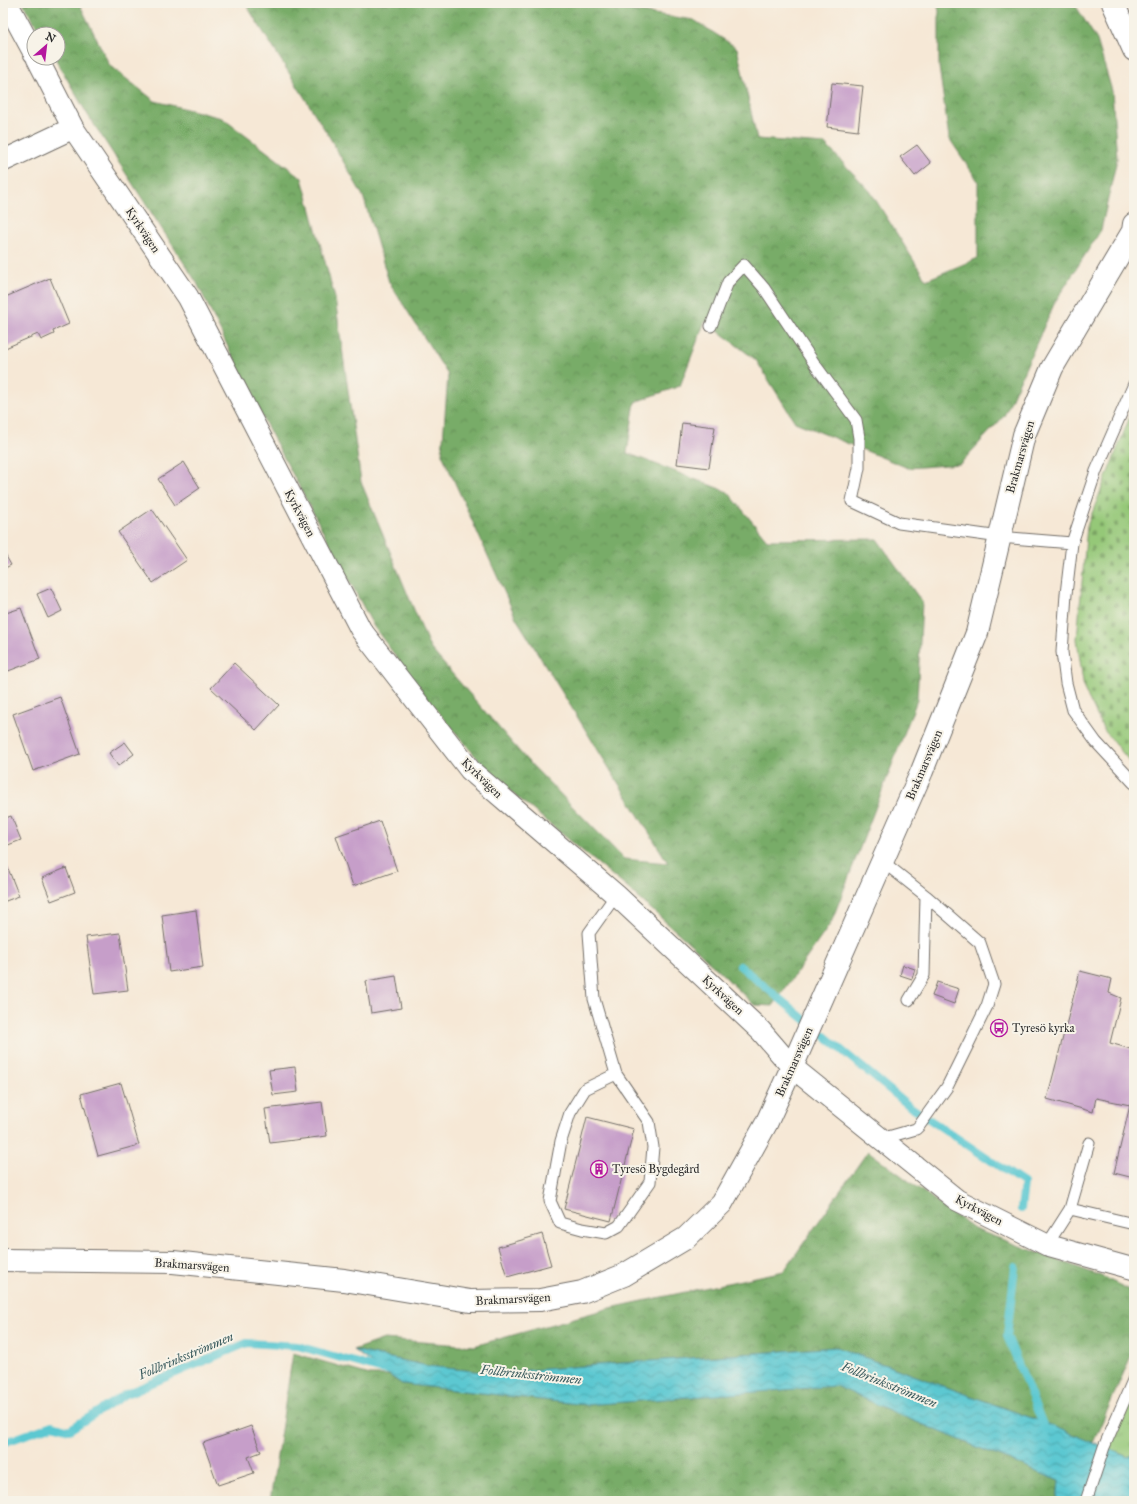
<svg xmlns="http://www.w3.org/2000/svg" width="1137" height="1504" viewBox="0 0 1137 1504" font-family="'IM FELL Great Primer',serif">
  <defs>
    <pattern id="grass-tufts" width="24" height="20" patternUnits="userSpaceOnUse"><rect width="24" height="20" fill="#95c878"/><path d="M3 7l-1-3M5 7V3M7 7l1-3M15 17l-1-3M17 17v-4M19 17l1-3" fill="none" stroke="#7aa363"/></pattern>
    <pattern id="forest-crowns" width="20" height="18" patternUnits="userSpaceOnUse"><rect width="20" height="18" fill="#78ac68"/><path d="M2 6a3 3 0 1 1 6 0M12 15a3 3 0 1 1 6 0" fill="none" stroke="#638c56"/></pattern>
    <pattern id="cemetery-stones" width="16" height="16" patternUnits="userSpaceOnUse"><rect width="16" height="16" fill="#95c878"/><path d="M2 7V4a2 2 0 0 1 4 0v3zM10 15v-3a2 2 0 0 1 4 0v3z" fill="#7aa363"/></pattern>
    <pattern id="water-waves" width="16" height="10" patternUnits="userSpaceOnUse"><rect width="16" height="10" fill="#5bc8d1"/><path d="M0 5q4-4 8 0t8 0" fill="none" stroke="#4ba3aa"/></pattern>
  </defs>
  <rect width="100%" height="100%" fill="#f7f3e8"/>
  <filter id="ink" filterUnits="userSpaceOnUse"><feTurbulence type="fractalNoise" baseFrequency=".025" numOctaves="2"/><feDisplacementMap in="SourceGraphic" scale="8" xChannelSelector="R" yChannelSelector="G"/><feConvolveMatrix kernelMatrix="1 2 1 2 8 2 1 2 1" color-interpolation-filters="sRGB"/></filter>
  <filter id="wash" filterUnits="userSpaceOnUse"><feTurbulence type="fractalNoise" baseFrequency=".012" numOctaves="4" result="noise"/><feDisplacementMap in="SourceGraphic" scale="16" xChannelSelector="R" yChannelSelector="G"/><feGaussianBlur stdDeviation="0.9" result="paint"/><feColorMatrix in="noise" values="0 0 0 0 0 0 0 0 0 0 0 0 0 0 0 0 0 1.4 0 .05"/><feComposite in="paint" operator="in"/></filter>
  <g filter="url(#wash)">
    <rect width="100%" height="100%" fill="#f6e8d6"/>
    <path fill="url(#grass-tufts)" stroke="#607a52" d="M1134,1382V1454L1128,1457L1104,1447Z"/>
    <path fill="url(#forest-crowns)" stroke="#526c4a" d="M23,3H79L110,66L155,101L222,118L302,178L335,298L361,482L430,648L525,758L624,859L668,863L516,618L442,454L448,375L389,282L363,196L330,138L245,3H620L621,9L694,20L737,48L757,139L825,144L870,191L926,280L978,258V181L949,138L939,67V11L937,3H1074L1097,40L1112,91L1117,159L1101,230L1055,302L1004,416L960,464L908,468L795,422L756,360L705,321L680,386L635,402L627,453L728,492L767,540L877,539L922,602L917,700L831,923L773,1006L754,1005L695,948L625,886L493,777L429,701L374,627L259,411L197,283L86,112L55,58H58V34H41Z
      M868,1151L974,1229L1101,1276L1134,1292V1349L1093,1443L1051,1425L836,1347L491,1373L428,1366L353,1350L384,1339L474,1346L610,1308L784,1271Z
      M293,1353L370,1375H388L402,1384L586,1405L836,1385L900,1415L1059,1481L1057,1501H270Z"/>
    <path fill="url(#cemetery-stones)" stroke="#607a52" d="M1134,406V767L1104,730L1084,689L1077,639L1087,526Z"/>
    <path fill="url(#water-waves)" stroke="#437a7e" d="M836,1347L1051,1425L1128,1457L1134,1454V1501H1057L1059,1481L900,1415L836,1386L586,1405L402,1384L353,1350L428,1366L491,1373Z"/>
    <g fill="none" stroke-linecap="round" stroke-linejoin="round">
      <path stroke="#5bc8d1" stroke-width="8" d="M740,966L908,1105L1024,1183L1021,1209
        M1015,1267L1007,1336L1046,1432
        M3,1443L53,1425L69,1430L126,1394L247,1343L298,1346L379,1369L389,1370"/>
    </g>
    <g id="blocks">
      <path fill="#c69ec9" d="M832,83L863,86L858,131L827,127Z
        M917,145L931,163L915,176L900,157Z
        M50,278L69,324L53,331L54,334L41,340L38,334L3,349V298Z
        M682,423L715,427L709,468L677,464Z
        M184,462L200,488L175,505L158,479Z
        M152,509L187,560L153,583L118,532Z
        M3,551L11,565L3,569Z
        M51,588L62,611L48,618L37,594Z
        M21,608L40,659L3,673V614Z
        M234,663L279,705L256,730L211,688Z
        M60,697L80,754L33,771L13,714Z
        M125,742L134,754L118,766L109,753Z
        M11,816L21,840L3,847V819Z
        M380,821L397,871L353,886L336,836Z
        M3,856L19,896L3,902Z
        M66,868L75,892L51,901L42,878Z
        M196,910L203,967L169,972L162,915Z
        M120,933L128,990L94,994L86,937Z
        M903,965L915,969L912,979L900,975Z
        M1080,971L1112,979L1109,993L1121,998L1110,1043L1134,1050V1178L1114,1173L1130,1105L1096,1098L1093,1112L1047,1099Z
        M396,976L401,1008L371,1013L366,981Z
        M937,982L959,989L954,1004L932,996Z
        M295,1067L298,1092L273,1095L269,1070Z
        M121,1083L139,1145L98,1156L81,1094Z
        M322,1102L327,1136L270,1143L265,1109Z
        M587,1117L634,1129L611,1221L564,1209Z
        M542,1234L551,1265L507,1277L498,1247Z
        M251,1426L261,1452L248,1457L254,1473L218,1485L203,1443Z"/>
    </g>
  </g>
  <g filter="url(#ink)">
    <use href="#blocks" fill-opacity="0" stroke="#726d67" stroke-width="1"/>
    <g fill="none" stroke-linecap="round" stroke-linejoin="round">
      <g stroke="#726d67" stroke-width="13">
        <path id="lane" d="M711,326L728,282L744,265L764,288L816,366L856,420L859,438V468L852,501L899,523L1000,537L1072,543
          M1134,384L1096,471L1072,543L1066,594L1062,652L1066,683L1073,710L1096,742L1134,783
          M909,1000L924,975L926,896
          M616,1074L649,1122L653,1147L650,1182L619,1226L606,1233L582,1229L560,1223L550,1201L561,1141L570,1113L585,1089L616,1074L594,999L589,933L616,895
          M881,1139L916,1129L919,1126L947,1087L987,1006L994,984L980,943L926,896L882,861
          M1070,1209L1089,1143
          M1047,1245L1070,1209L1134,1224
          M1086,1501L1104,1447L1134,1378"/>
      </g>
      <g stroke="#726d67" stroke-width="23">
        <path id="street" d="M7,3L34,53
          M37,58L73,128L188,297L361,630L470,770L616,895L761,1031L792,1067L957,1200L1047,1245L1134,1269
          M3,161L73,128"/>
      </g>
      <g stroke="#726d67" stroke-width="24">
        <path id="secondary" d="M1113,3L1134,50
          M3,1260L173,1262L344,1280L470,1301L540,1300L582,1292L624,1275L686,1238L722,1203L766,1124L792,1067L922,771L977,633L1024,435L1052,368L1133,231L1134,224"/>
      </g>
      <use href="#lane" stroke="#fff" stroke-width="11"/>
      <use href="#street" stroke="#fff" stroke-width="21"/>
      <use href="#secondary" stroke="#fff" stroke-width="22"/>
    </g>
  </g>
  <defs>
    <g id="bus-ring" transform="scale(0.9)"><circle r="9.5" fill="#f7f3e8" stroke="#b5179e" stroke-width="1.5"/><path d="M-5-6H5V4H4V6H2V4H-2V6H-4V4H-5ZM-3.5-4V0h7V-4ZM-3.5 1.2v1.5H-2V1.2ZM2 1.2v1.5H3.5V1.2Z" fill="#b5179e"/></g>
    <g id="building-ring" transform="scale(0.9)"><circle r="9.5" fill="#f7f3e8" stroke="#b5179e" stroke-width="1.5"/><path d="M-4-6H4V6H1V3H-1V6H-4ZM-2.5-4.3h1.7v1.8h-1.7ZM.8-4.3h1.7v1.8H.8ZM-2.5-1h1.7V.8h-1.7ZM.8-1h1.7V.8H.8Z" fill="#b5179e"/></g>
  </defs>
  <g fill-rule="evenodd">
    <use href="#bus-ring" x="999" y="1028"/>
    <use href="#building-ring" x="599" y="1169"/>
  </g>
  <g text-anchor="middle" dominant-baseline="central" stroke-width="4" stroke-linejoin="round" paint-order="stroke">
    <g font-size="12" fill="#2b2b2b" stroke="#f7f3e8">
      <text transform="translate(143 230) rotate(56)">Kyrkvägen</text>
      <text transform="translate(1020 457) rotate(-74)">Brakmarsvägen</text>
      <text transform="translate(300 513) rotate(62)">Kyrkvägen</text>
      <text transform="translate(924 765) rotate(-67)">Brakmarsvägen</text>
      <text transform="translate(482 778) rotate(44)">Kyrkvägen</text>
      <text transform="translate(723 995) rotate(43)">Kyrkvägen</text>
      <text transform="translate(794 1062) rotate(-66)">Brakmarsvägen</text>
      <text transform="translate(979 1210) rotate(28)">Kyrkvägen</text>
      <text transform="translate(192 1265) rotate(4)">Brakmarsvägen</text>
      <text transform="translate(513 1299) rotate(-3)">Brakmarsvägen</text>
    </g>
    <g font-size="12" fill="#2b2b2b" stroke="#f7f3e8" text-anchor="start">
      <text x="1012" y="1028">Tyresö kyrka</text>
      <text x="612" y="1169">Tyresö Bygdegård</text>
    </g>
    <g font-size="13" font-style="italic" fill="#395a5d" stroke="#f7f3e8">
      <text transform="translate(186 1356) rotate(-23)">Follbrinksströmmen</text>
      <text transform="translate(531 1375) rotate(6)">Follbrinksströmmen</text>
      <text transform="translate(889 1385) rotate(22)">Follbrinksströmmen</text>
    </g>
  </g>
  <rect width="1137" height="1504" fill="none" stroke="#f7f3e8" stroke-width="16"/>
  <g transform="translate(46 46) rotate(28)"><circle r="19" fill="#f7f3e8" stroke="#a5a39c"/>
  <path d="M0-3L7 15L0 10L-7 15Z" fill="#b5179e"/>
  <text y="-6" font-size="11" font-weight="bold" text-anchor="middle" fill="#2b2b2b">N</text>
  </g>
</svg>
